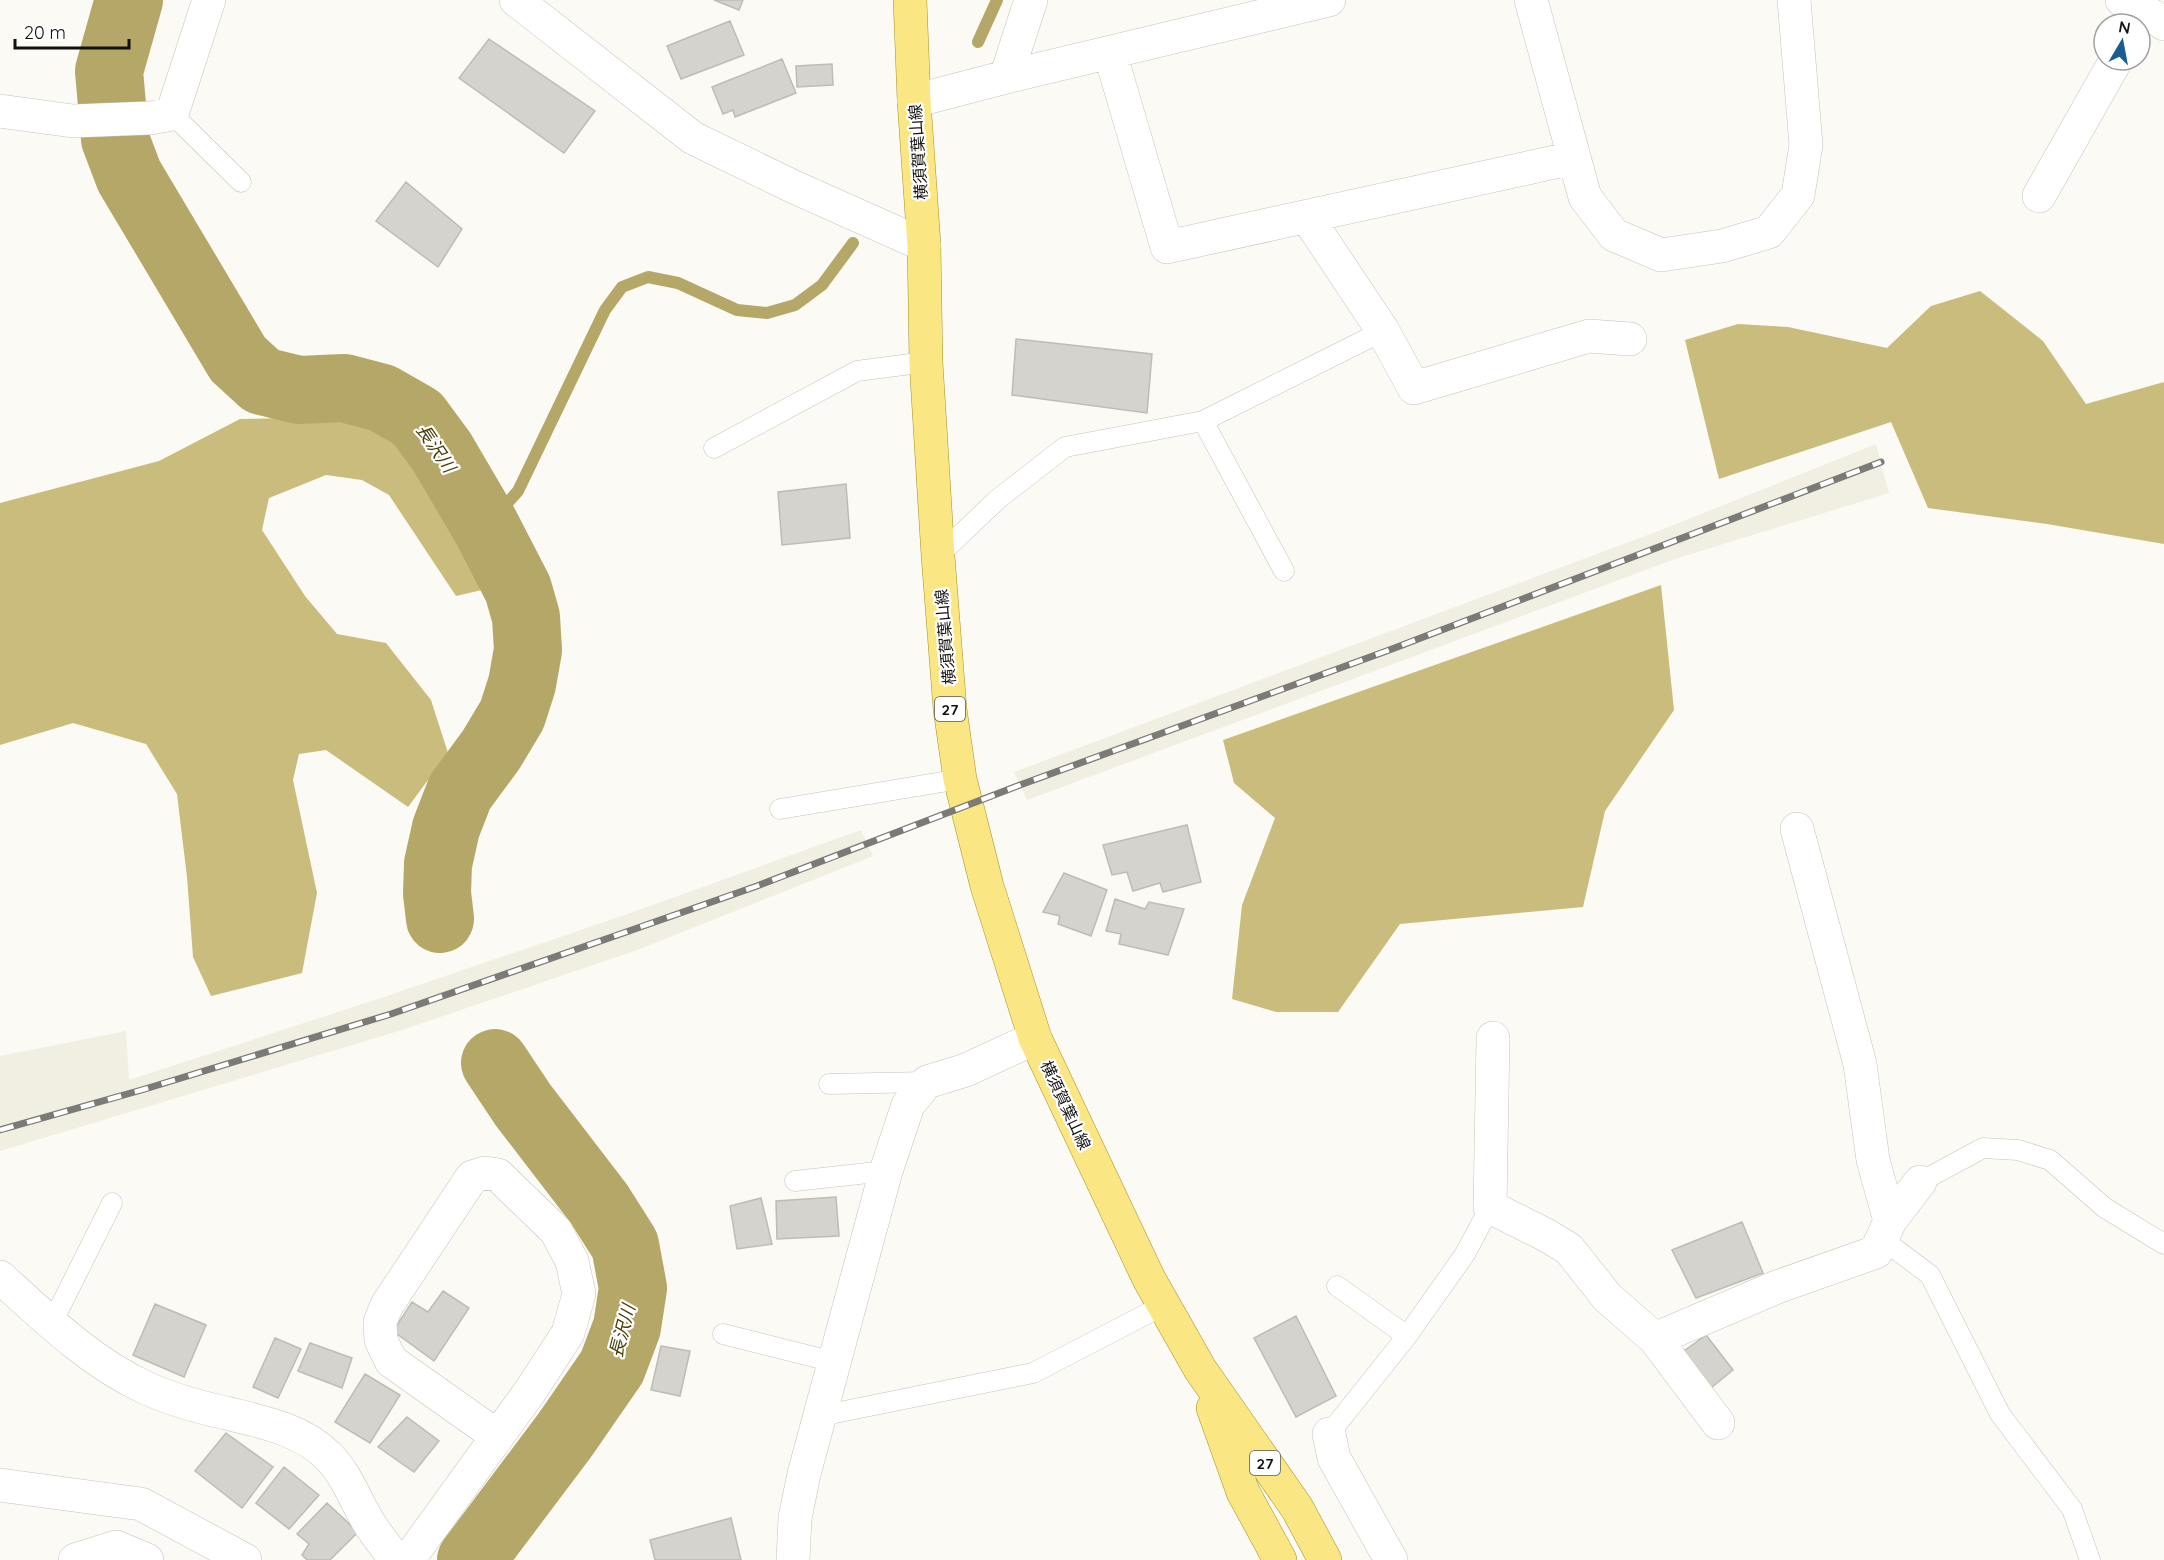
<svg xmlns="http://www.w3.org/2000/svg" width="2164" height="1560" viewBox="0 0 2164 1560" font-family="Quicksand,'Noto Sans JP',sans-serif">
  <rect width="100%" height="100%" fill="#fbfaf4"/>
  <path fill="#f1eee2" d="M1876,444L1889,493L1675,559L1027,800L1014,772L1661,530Z
    M861,830L873,856L637,950L402,1030L0,1151V1056L126,1031L129,1080L384,997L622,916Z"/>
  <path fill="#cabc7c" d="M1980,291L2043,341L2086,404L2164,382V544L2047,524L1928,508L1891,422L1719,479L1685,340L1738,324L1788,327L1887,348L1931,306Z
    M340,417L394,430L432,477L482,590L456,596L389,495L362,480L326,475L269,498L262,530L305,596L337,634L386,643L431,700L448,753L408,807L326,750L299,754L293,780L317,893L302,973L211,996L193,957L187,877L177,794L146,744L73,723L0,745V503L159,461L240,419Z
    M1661,585L1674,710L1605,811L1583,907L1400,924L1338,1012H1276L1232,999L1242,905L1275,818L1234,783L1223,740Z"/>
  <g fill="none" stroke-linecap="round" stroke-linejoin="round">
    <path stroke="#b5a767" stroke-width="12" d="M978,42L997,0
      M486,527L518,491L605,310L622,287L648,277L678,283L737,310L767,313L795,305L822,285L853,243"/>
    <path stroke="#b5a767" stroke-width="68" d="M129,0L109,71L115,139L129,176L238,359L262,381L299,390L344,388L382,398L417,418L442,452L486,527L518,589L526,617L528,650L522,684L512,715L491,750L460,792L446,828L438,864L437,893L440,919
      M471,1560L565,1435L612,1367L627,1327L633,1288L625,1245L599,1204L523,1105L495,1063"/>
  </g>
  <path fill="#d4d3cd" stroke="#bdbcb7" stroke-width="1.5" d="M714,0H743L739,10Z
    M730,21L744,55L681,79L667,46Z
    M489,39L595,111L564,153L459,78Z
    M782,59L796,93L735,117L733,110L723,114L712,87Z
    M832,64L833,85L797,87L796,66Z
    M406,182L462,229L438,267L376,221Z
    M1016,339L1152,354L1147,413L1012,395Z
    M846,484L850,538L782,545L778,492Z
    M1187,825L1201,882L1163,892L1160,883L1133,891L1127,872L1112,875L1103,845Z
    M1064,873L1107,890L1091,936L1058,924L1060,916L1043,912Z
    M1115,899L1145,909L1149,902L1184,909L1168,955L1119,944L1121,934L1106,931Z
    M836,1197L839,1236L777,1239L776,1201Z
    M761,1198L772,1244L737,1249L730,1206Z
    M1742,1222L1763,1273L1696,1298L1672,1250Z
    M443,1291L469,1308L434,1361L393,1331L412,1302L428,1312Z
    M155,1304L206,1325L184,1377L133,1355Z
    M1296,1316L1336,1396L1296,1417L1254,1338Z
    M1706,1335L1733,1370L1711,1388L1684,1351Z
    M275,1338L301,1349L278,1398L253,1387Z
    M310,1343L352,1358L342,1388L298,1371Z
    M661,1346L690,1351L680,1396L651,1390Z
    M365,1374L400,1395L370,1443L335,1422Z
    M407,1417L439,1441L414,1472L378,1447Z
    M226,1433L273,1467L242,1508L195,1471Z
    M284,1467L319,1495L289,1529L256,1503Z
    M327,1503L358,1532L330,1560H307L302,1555L309,1544L297,1534Z
    M731,1518L741,1560H655L650,1540Z"/>
  <g fill="none" stroke-linecap="round" stroke-linejoin="round">
    <g stroke="#c4c3bd" stroke-width="21">
      <path id="lane" d="M172,114L241,182
        M1203,421L1284,571
        M714,448L857,371L926,362
        M938,556L998,499L1065,447L1203,421L1383,331
        M780,809L960,779
        M829,1084L927,1082
        M795,1181L886,1171
        M1920,1182L1983,1148L2018,1150L2050,1160L2105,1208L2164,1244
        M1882,1239L1930,1275L2000,1414L2072,1509L2090,1560
        M1337,1286L1407,1336
        M52,1323L112,1203
        M723,1334L834,1362
        M820,1416L1033,1373L1164,1305
        M1329,1434L1407,1336L1465,1254L1490,1207"/>
    </g>
    <g stroke="#c4c3bd" stroke-width="34">
      <path id="street" d="M516,0L693,138L794,187L924,245
        M1531,0L1585,197L1614,235L1661,255L1722,246L1769,232L1798,195L1806,145L1794,0
        M2122,0L2145,11L2164,24
        M1110,53L1167,247L1573,158
        M1006,77L1031,0
        M914,101L1006,77L1329,0
        M0,111L73,121L150,118L172,114L209,0
        M2039,196L2116,60
        M1307,217L1383,331L1414,388L1589,336L1630,339
        M1797,829L1860,1064L1873,1160L1890,1221
        M1493,1038L1490,1207L1546,1235L1569,1249L1607,1297L1655,1339L1777,1287L1876,1252L1890,1221L1920,1182
        M0,1277C44,1317 89,1361 144,1387C170,1399 198,1407 226,1413C262,1422 302,1429 329,1457C347,1475 356,1502 369,1523C377,1536 387,1548 396,1560
        M1655,1339L1718,1423
        M1329,1434L1334,1458L1391,1560
        M0,1485L141,1504L245,1560
        M75,1560L116,1547L147,1560
        M408,1560L531,1390L568,1333L579,1294L572,1261L556,1231L498,1175L485,1173L472,1177L387,1305L380,1322L381,1340L391,1361L497,1436
        M793,1560L795,1518L804,1474L886,1171L908,1105L927,1082L966,1070L1035,1038"/>
    </g>
    <g stroke="#a69124" stroke-width="34">
      <path id="primary" d="M910,0L914,101L924,245L926,362L938,556L950,709L960,779L987,886L1035,1038L1149,1279L1200,1369L1297,1508L1325,1560
        M1213,1408L1243,1492L1280,1560"/>
    </g>
    <use href="#lane" stroke="#fff" stroke-width="20"/>
    <use href="#street" stroke="#fff" stroke-width="33"/>
    <use href="#primary" stroke="#fae683" stroke-width="33"/>
    <g stroke="#7b7a77" stroke-width="7">
      <path id="rail" d="M0,1130L145,1089L391,1014L629,931L757,886L1020,785L1392,649L1881,462"/>
    </g>
    <use href="#rail" stroke="#fff" stroke-width="4.5" stroke-dasharray="14" stroke-linecap="butt"/>
  </g>
  <g text-anchor="middle" dominant-baseline="central" stroke-width="4.5" stroke-linejoin="round" paint-order="stroke">
    <g fill="#fff" stroke="#585857" stroke-width="1.5">
      <rect x="935" y="697" width="30" height="24" rx="4.5"/>
      <rect x="1250" y="1451" width="30" height="24" rx="4.5"/>
    </g>
    <g font-size="15" font-weight="bold" fill="#11110f">
      <text x="950" y="709">27</text>
      <text x="1265" y="1463">27</text>
    </g>
    <g font-size="16" fill="#11110f" stroke="#fff">
      <text transform="translate(918 152) rotate(-94)">横須賀葉山線</text>
      <text transform="translate(945 637) rotate(-95)">横須賀葉山線</text>
      <text transform="translate(1066 1105) rotate(65)">横須賀葉山線</text>
    </g>
    <g font-size="18" font-style="italic" fill="#473d08" stroke="#fff">
      <text transform="translate(436 448) rotate(56)">長沢川</text>
      <text transform="translate(622 1331) rotate(-75)">長沢川</text>
    </g>
  </g>
  <g transform="translate(2122 42) rotate(10)"><circle r="28" fill="#ffffff" stroke="#a0a09f" stroke-width="1.5"/>
  <path d="M0-4.5L10 22L0 15L-10 22Z" fill="#185c91"/>
  <text y="-9" font-size="16" font-weight="bold" text-anchor="middle" fill="#11110f">N</text>
  </g>
  <path d="M15 39v9h114v-9" fill="none" stroke="#11110f" stroke-width="3"/>
  <text x="24" y="39" font-size="18" fill="#11110f" stroke="#ffffff" stroke-width="4.5" paint-order="stroke">20 m</text>
</svg>
